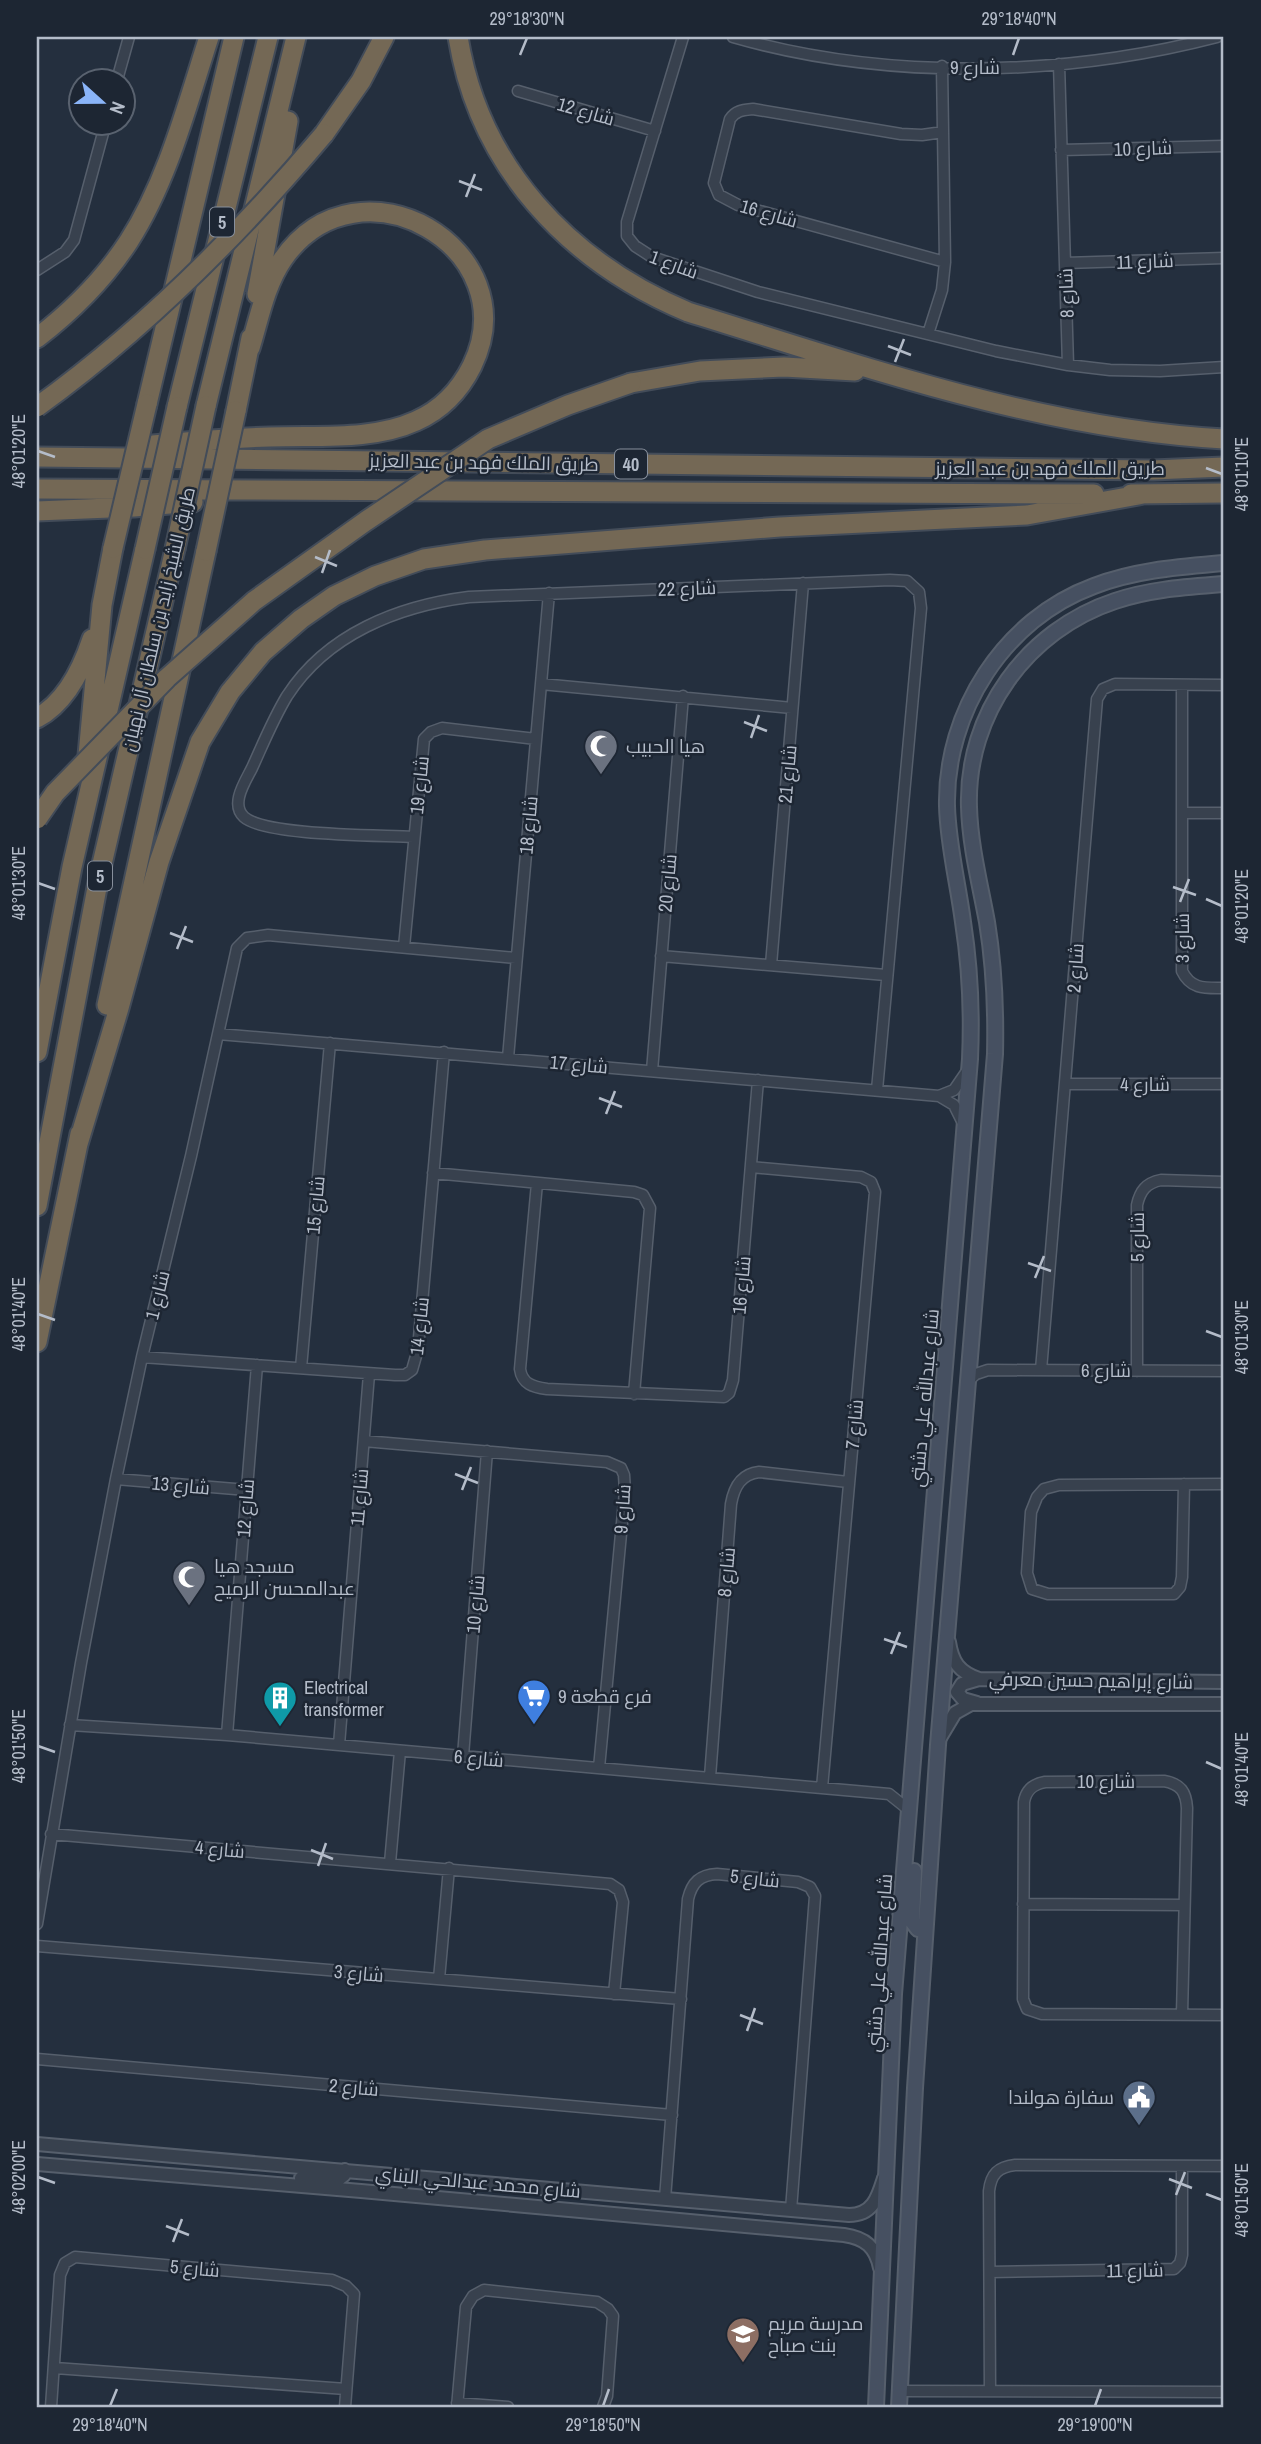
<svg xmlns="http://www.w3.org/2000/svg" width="1261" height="2444" viewBox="0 0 1261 2444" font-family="'Archivo Narrow',Cairo,sans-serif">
  <rect width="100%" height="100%" fill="#242f3e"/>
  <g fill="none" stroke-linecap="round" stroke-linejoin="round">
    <g stroke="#565f6c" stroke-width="13">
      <path id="minor" d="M683,37L627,222V236L635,246L652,257L758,292L996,351L1068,365L1110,370L1160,371L1224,367
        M733,37C886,81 1063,77 1217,37
        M1059,64L1068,365
        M117,80L129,37
        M518,91L655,131
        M943,132L922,135L901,134L753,109C744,110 736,110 730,119L714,183L719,195L738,205L945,262
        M1061,150L1224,146
        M1065,263L1224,258
        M37,270L65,252L74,240L106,122
        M928,334L942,290L945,262L942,66
        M541,684L792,708
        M1182,685V971C1191,990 1206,988 1224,988
        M1183,813H1224
        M413,837C381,835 265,836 244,817C230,804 245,782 252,768C263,744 273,719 287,696C327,634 398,606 469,597L890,580L907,581L919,592L921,608L877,1090
        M404,947L424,739L431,732L442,728L536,739
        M661,956L886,975
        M771,965L803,583
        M218,1034L939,1096L954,1090L967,1071
        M508,1058L549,593
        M652,1071L683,696
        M1066,1084H1224
        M939,1096L954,1105L963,1123
        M751,1167L861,1177L871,1182L875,1192L822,1788
        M433,1173L634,1192L643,1195L650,1208L634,1394
        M537,1183L520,1369C522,1384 533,1387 547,1389L724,1397L729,1393L733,1380L758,1080
        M142,1357L395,1375H405L412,1370L418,1349L444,1052
        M301,1368L330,1043
        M1041,1370L1097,699L1103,689L1115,684L1224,685
        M1137,1371V1205C1140,1191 1146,1183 1161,1180L1224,1182
        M967,1382L976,1374L988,1370L1224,1371
        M364,1441L607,1462L621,1468L624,1475L625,1491L599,1768
        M116,1479L247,1490
        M1184,1484L1182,1577L1180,1587L1174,1594H1048L1032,1589L1027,1573L1031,1512L1037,1497L1044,1489L1059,1485L1224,1484
        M70,1725L227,1735L889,1794L909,1810
        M227,1735L257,1365
        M339,1745L369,1374
        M463,1756L487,1451
        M710,1777L731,1504C734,1487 741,1474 759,1472L848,1482
        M51,1834L610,1884L619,1890L623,1902L614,1994
        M390,1863L400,1751
        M1023,1904L1183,1905
        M37,1924L81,1663L116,1479L142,1357L191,1156L237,948L247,938L268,935L516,958
        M37,1946L681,1999
        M439,1979L449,1868
        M1182,2014L1187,1808C1186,1792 1181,1784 1164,1781L1045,1782C1033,1784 1026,1790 1024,1802L1023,1999L1027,2009L1042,2014L1224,2015
        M37,2059L672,2115
        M665,2199L688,1899C692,1882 700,1875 717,1874L798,1882L810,1887L815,1896L791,2210
        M990,2272L1174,2269L1180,2263L1182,2255V2166
        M55,2368L346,2389
        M900,2391L1224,2392
        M990,2391L989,2191C991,2174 998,2167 1015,2165L1224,2166
        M457,2403L508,2407
        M51,2407L60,2275L65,2263L75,2257L332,2280L346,2286L354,2294L345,2407
        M457,2407L466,2307L473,2296L484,2290L597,2302L608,2309L613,2316L607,2396L603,2407"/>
    </g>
    <g stroke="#565f6c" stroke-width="16">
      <path id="tertiary" d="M949,1642C952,1662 959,1672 979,1679L1224,1682
        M977,1703L963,1699L957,1692L962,1684L979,1679
        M940,1738L955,1713L971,1704H1224
        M37,2144L849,2215C873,2215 878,2197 884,2178
        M37,2164L361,2191L844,2235C865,2238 876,2247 880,2268
        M301,2178L339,2179L344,2175L345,2170"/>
    </g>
    <g stroke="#565f6c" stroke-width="18">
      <path id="secondary" d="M914,1871L912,1921L918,1929L925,1930
        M876,2407L894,1994L970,1059C972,1014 970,967 963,922C958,883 948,845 947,806C945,712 1004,619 1094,586C1136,570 1180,567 1224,563
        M899,2407L915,2088L938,1745L995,1054C996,1010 994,965 987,922C980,884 970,845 969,807C966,714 1027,630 1115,601C1150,589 1187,587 1224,584"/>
    </g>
    <g stroke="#434c59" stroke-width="23">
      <path id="motorway" d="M458,37C479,167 569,262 688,312C863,366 1040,429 1224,439
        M324,134L361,81L384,37
        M257,294L288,121
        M37,338C72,311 105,278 129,241C168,180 187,105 209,37
        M631,383L700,371L784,367L855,371
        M147,404L234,37
        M206,406L296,37
        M177,407L268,37
        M236,411L251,338
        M153,445C191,441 230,438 269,437C317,435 372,441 416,421C441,410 460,390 472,366C529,249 359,150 283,259C265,285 259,319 250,348
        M37,457L1153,470L1224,467
        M37,489L1094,494
        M1131,494L1224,493
        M37,511L134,507L193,502
        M37,718C65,703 82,669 92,639
        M88,755L102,605L113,548
        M107,1005L206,551
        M37,1052L72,867L145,549
        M78,1144L119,1008L159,862L200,742L230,692L263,652L301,619L334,596L375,576L424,559L485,550L780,527L1027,515L1144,494
        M37,1206L99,877L175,549
        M37,1342L80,1134"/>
    </g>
    <use href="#minor" stroke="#38414e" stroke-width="10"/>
    <use href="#tertiary" stroke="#38414e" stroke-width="12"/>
    <use href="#secondary" stroke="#465061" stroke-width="14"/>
    <use href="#motorway" stroke="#746855" stroke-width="19"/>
    <g stroke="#434c59" stroke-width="23" stroke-linecap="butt">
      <path id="motorway-bridge" d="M37,407C145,329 238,236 324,134
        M113,548L147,404
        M145,549L177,407
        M175,549L206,406
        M206,551L236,411
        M37,819L55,793L167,678L254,601L366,521L488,439L568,405L631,383"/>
    </g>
    <use href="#motorway-bridge" stroke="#746855" stroke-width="19"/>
  </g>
  <path fill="none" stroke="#b4bcc9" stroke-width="2.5" d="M520,55L527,38M1013,55L1019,38M459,181L482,190M466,197L475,174M888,346L911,355M895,362L904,339M38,451L55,457M1206,468L1222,474M315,557L337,566M322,573L330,550M744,722L767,731M751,738L759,715M38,883L55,889M1173,887L1196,895M1206,899L1222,906M1180,902L1189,879M170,933L193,942M177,949L186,926M599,1098L622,1107M606,1114L615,1091M1028,1263L1051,1271M1035,1278L1044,1256M38,1314L55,1320M1206,1331L1222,1337M455,1474L478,1483M462,1490L471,1467M884,1639L907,1647M891,1654L900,1632M38,1746L55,1752M1206,1762L1222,1769M311,1850L333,1859M318,1866L326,1843M740,2015L763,2024M747,2031L755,2008M38,2177L55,2183M1169,2179L1192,2188M1206,2194L1222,2200M1176,2195L1185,2172M166,2226L189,2235M173,2242L182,2219M110,2406L117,2389M603,2406L609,2389M1095,2406L1101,2389"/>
  <defs>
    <g id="mosque-pin" transform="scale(1.75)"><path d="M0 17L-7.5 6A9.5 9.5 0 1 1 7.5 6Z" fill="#6b7280" stroke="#1d2633"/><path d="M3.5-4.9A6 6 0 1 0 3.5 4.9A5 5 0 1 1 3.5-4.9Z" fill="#fff"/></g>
    <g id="supermarket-pin" transform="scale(1.75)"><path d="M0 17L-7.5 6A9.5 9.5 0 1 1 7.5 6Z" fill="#3f7fe0" stroke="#1d2633"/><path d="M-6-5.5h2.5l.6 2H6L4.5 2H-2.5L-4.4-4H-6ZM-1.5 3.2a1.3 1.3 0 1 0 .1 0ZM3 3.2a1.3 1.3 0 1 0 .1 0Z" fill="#fff"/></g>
    <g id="building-pin" transform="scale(1.75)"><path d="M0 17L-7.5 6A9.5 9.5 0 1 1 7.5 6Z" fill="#0f9aa8" stroke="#1d2633"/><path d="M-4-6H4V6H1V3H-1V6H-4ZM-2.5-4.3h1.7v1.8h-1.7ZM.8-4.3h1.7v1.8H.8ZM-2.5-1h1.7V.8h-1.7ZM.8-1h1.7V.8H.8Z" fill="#fff"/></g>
    <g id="civic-pin" transform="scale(1.75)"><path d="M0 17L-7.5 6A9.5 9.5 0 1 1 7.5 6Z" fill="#5c6f8a" stroke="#1d2633"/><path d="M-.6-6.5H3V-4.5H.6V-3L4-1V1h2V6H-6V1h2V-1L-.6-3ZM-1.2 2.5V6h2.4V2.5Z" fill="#fff"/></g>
    <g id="school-pin" transform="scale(1.75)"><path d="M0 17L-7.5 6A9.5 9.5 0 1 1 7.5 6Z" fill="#8d6e63" stroke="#1d2633"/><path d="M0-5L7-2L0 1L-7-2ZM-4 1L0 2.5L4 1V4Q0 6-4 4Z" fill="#fff"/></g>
  </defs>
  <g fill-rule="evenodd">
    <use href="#mosque-pin" x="601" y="746"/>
    <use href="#mosque-pin" x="189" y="1577"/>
    <use href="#supermarket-pin" x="534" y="1696"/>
    <use href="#building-pin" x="280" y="1698"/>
    <use href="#civic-pin" x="1139" y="2097"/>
    <use href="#school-pin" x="743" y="2334"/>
  </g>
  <g text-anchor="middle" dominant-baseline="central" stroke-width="5" stroke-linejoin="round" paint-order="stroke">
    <g fill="#1d2633" stroke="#878f9c" stroke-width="2">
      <rect x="210" y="207.5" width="24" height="29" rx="5"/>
      <rect x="615" y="449.5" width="32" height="29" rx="5"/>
      <rect x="88" y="861.5" width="24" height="29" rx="5"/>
    </g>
    <g font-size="18" font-weight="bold" fill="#b4bcc9">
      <text x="222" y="222">5</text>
      <text x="631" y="464">40</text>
      <text x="100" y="876">5</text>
    </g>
    <g font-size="19" fill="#b4bcc9" stroke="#1d2633">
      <text x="975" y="67">شارع 9</text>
      <text transform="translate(586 111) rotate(16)">شارع 12</text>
      <text transform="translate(1143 148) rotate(-2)">شارع 10</text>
      <text transform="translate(769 213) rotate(16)">شارع 16</text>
      <text transform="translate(1145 261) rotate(-2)">شارع 11</text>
      <text transform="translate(674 264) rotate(20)">شارع 1</text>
      <text transform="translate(1066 293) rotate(-92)">شارع 8</text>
      <text transform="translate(484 462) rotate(1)">طريق الملك فهد بن عبد العزيز</text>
      <text x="1050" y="468">طريق الملك فهد بن عبد العزيز</text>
      <text transform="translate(687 588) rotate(-2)">شارع 22</text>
      <text transform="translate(158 619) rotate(-77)">طريق الشيخ زايد بن سلطان آل نهيان</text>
      <text transform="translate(787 774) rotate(-85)">شارع 21</text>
      <text transform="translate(419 785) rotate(-84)">شارع 19</text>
      <text transform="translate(528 825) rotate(-85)">شارع 18</text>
      <text transform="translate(667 883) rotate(-85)">شارع 20</text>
      <text transform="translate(1182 938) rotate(-90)">شارع 3</text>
      <text transform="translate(1075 968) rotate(-86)">شارع 2</text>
      <text transform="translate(579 1064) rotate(5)">شارع 17</text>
      <text x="1145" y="1084">شارع 4</text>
      <text transform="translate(315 1205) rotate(-85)">شارع 15</text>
      <text transform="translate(1137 1237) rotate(-90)">شارع 5</text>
      <text transform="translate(741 1285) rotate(-85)">شارع 16</text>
      <text transform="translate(157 1295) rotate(-76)">شارع 1</text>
      <text transform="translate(419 1326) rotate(-84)">شارع 14</text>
      <text x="1106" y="1370">شارع 6</text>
      <text transform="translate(924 1398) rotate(-85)">شارع عبدالله علي دشتي</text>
      <text transform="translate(854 1424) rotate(-85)">شارع 7</text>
      <text transform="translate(181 1485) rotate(5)">شارع 13</text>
      <text transform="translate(359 1497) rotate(-85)">شارع 11</text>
      <text transform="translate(245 1508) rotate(-86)">شارع 12</text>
      <text transform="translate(622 1509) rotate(-86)">شارع 9</text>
      <text transform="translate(726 1572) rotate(-85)">شارع 8</text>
      <text transform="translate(475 1604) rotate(-85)">شارع 10</text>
      <text transform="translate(1091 1680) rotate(1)">شارع إبراهيم حسين معرفي</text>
      <text transform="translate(479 1758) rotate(5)">شارع 6</text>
      <text x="1106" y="1781">شارع 10</text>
      <text transform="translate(220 1849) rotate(5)">شارع 4</text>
      <text transform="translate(755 1878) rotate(6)">شارع 5</text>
      <text transform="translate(879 1963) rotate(-86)">شارع عبدالله علي دشتي</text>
      <text transform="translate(359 1973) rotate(5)">شارع 3</text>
      <text transform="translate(354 2087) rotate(5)">شارع 2</text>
      <text transform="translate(478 2182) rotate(5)">شارع محمد عبدالحي البناي</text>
      <text transform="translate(195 2268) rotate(5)">شارع 5</text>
      <text transform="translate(1135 2270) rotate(-1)">شارع 11</text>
    </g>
    <g font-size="19" fill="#b4bcc9" stroke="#1d2633" text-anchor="start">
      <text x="626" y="746">هيا الحبيب</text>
      <text x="214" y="1566">مسجد هيا<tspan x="214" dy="22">عبدالمحسن الرميح</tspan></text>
      <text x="304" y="1687">Electrical<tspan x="304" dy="22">transformer</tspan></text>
      <text x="558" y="1696">فرع قطعة 9</text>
      <text x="1114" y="2097" text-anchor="end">سفارة هولندا</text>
      <text x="768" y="2323">مدرسة مريم<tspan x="768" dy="22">بنت صباح</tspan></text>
    </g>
  </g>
  <rect width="1261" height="2444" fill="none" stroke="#1d2633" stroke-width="77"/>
  <g transform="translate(102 102) rotate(111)"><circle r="33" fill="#1d2633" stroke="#59626f" stroke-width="2"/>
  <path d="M0-5L12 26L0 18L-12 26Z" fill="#8ab4f8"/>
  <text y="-10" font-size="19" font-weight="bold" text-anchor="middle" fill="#b4bcc9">N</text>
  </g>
  <rect x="38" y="38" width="1184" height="2368" fill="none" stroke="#b4bcc9" stroke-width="2.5"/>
  <g font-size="18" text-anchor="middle" fill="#b4bcc9">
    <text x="527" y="25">29°18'30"N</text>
    <text x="1019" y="25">29°18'40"N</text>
    <text transform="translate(19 451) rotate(-90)" y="6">48°01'20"E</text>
    <text transform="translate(1242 474) rotate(-90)" y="6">48°01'10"E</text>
    <text transform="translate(19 883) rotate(-90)" y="6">48°01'30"E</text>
    <text transform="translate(1242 906) rotate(-90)" y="6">48°01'20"E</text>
    <text transform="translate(19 1314) rotate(-90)" y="6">48°01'40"E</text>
    <text transform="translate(1242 1337) rotate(-90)" y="6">48°01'30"E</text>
    <text transform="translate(19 1746) rotate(-90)" y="6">48°01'50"E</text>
    <text transform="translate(1242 1769) rotate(-90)" y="6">48°01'40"E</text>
    <text transform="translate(19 2177) rotate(-90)" y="6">48°02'00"E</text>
    <text transform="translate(1242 2200) rotate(-90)" y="6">48°01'50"E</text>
    <text x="110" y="2431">29°18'40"N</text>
    <text x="603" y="2431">29°18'50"N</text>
    <text x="1095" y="2431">29°19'00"N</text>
  </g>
</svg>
